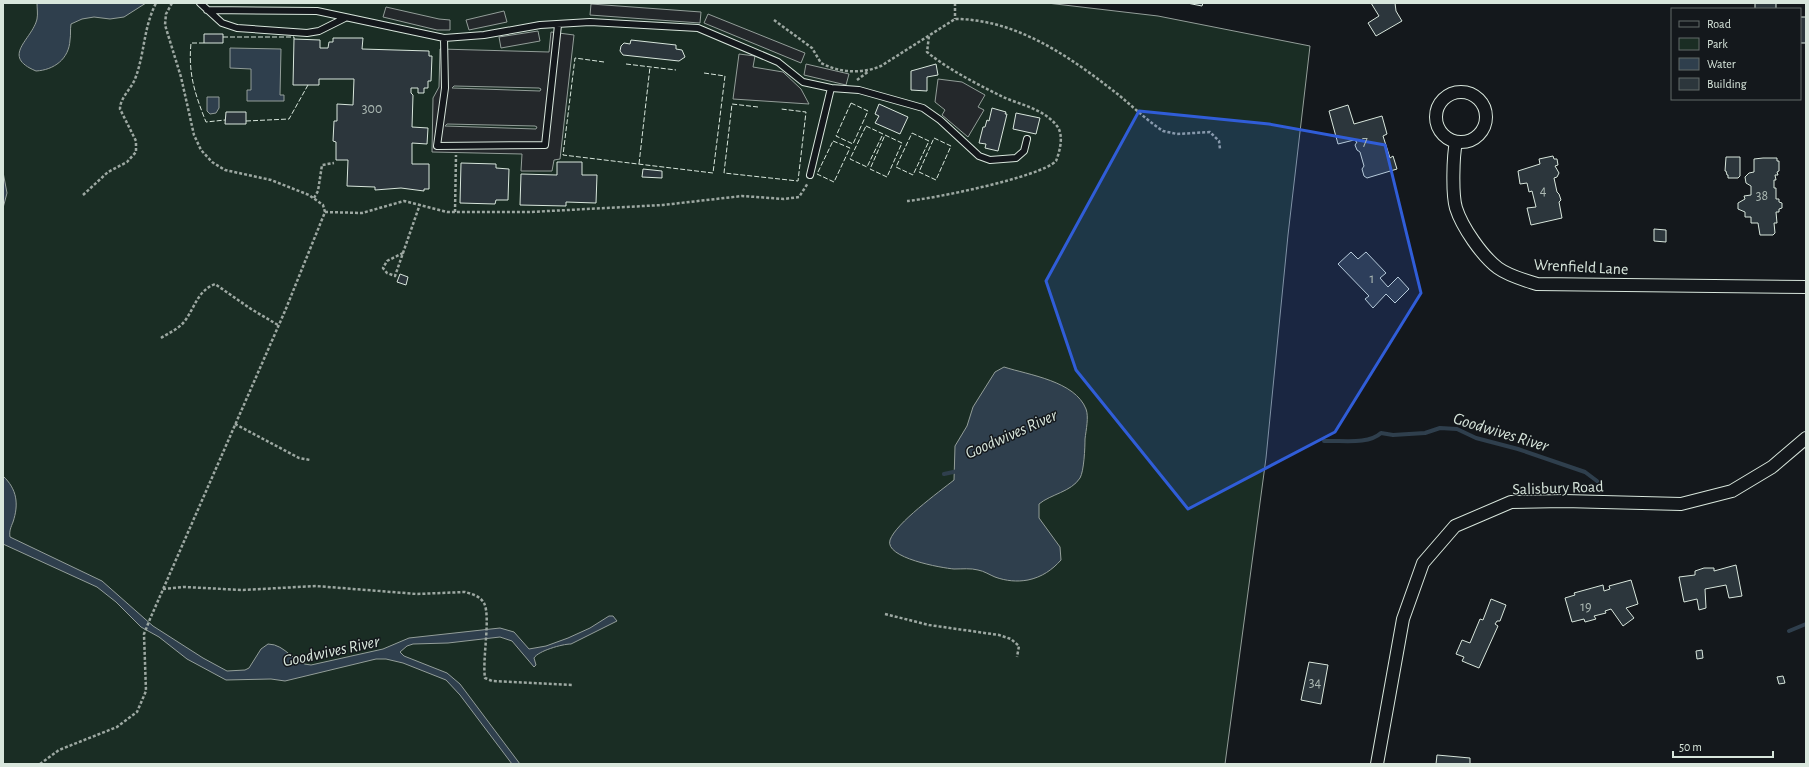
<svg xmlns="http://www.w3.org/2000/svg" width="1809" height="767" viewBox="0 0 1809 767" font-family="'Alegreya Sans',sans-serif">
  <rect width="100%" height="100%" fill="#14181c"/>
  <path fill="#1a2d24" stroke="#939e99" d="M3,3H1047L1158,16L1310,46L1288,235L1266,458L1225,764H3Z"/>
  <path fill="#24282b" stroke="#939e99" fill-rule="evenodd" d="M591,4L701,12L700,23L590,15Z
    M386,7L439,19L450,20V30H437L383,17Z
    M504,11L507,22L469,30L466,20Z
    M708,14L805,53L801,63L704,23Z
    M538,31L540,41L501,48L499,37Z
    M551,32L574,35L560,159L554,160L552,171H521L522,154L432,152L433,98L439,87L440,49L549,52ZM454,86L539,88L541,89L540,91L452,88ZM447,124L535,126L537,127L536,129L445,126Z
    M739,54L755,56L753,67L783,72L801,89L809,104L733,99Z
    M806,64L849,74L846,85L804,75Z
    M938,79L962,82L985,95L978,107L984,110L968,137L942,115L945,110L935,102Z"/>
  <path fill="#2f3f4d" stroke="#939e99" d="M37,3H146L124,17L110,19L94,17L82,19L71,24C70,30 71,34 70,40C69,59 54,70 36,71C0,56 32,40 37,19C38,14 37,8 37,3Z
    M230,48L281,49L280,95H284V101H247V90H251V69L230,68Z
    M207,97H219V108L216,113L210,114L207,111Z
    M3,172L7,193L3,208Z
    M1004,367C1029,375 1075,381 1086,409C1089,417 1086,430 1085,439C1085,448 1084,471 1080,478C1071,492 1051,494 1039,504V518L1060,547L1061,560C1052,570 1042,577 1028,580C1017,582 1006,581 995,577C990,575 984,571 978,570C971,568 962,569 954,569C942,568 884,558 890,540C896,523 939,492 954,480L955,446L967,426L973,407L995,372Z
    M3,476C17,489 19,504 13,522C11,527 9,531 10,537L102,581L153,626L203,658L227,671L245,670L249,668L261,649L268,644C286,644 294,665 311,665L383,649L409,638L500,628L514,632L529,649L546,646L568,638L590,628L609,616H613L617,621L571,644C562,644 538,651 534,658L536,665L534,667L512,641L500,637L448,643L413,644L407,646L400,652L404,656L447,673L460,684L520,764H512L460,695L446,680L403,663L386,659H376L285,681L271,679L226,680L187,659L159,637L141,627L116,602L97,587L3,544Z"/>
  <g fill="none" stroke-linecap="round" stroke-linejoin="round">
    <path stroke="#2f3f4d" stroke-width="4" d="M1324,441C1341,440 1368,445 1381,433L1393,435L1425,433L1440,428L1457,429L1476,438L1518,449L1585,472L1597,481
      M944,474L958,471
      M1789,631L1806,624"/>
  </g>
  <path fill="#2c363c" stroke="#d8e6dc" d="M1187,3H1203L1202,6Z
    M1371,3H1395L1396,11L1402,21L1376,36L1368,23L1379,16Z
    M1755,3H1776V9H1755Z
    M1800,17H1806V43H1800Z
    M204,34H223V43H204Z
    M333,38H363L362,49L429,51V56H432L431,81H428V88H424V93H418V88H411V93L413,95L412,127L428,128L427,144L412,143V164H429V189H424V191L401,188L375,190V187L347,186L348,160H336V142L333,141L334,121H337V104L353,105L354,79H319V85H293L294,39L320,40V48H328L329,42H333Z
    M631,40L676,45V49L682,50L685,57L679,61L623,55L620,51L621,46L624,43L630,44Z
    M936,64L938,75L927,77V91L911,90V71Z
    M879,104L908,117L900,134L875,123L879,116L875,114Z
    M1348,105L1354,124L1382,116L1387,134L1383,136L1390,158L1393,156L1397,169L1367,178L1364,176L1362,169L1364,166L1360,152L1357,150L1355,145L1357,142L1354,140L1338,144L1329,111Z
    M992,108L1006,112L1005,114H1007L998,151L985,148L986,144L979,143L983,127H985L987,120L989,121Z
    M226,112H246V124H225Z
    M1016,113L1040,118L1036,134L1013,129Z
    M1553,156L1554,159H1557L1558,165L1555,166L1559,173L1557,177L1554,178L1557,192L1559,194L1561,200L1559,202L1562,218L1531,225L1527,208L1536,207L1532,191L1529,192L1527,183L1520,184L1518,171L1540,164L1539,159Z
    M1726,157H1740V176L1738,178H1728V175H1727L1726,171H1725Z
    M1763,158H1777V161H1779V171L1777,172L1778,175H1775L1776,180H1774V188H1776V199H1779V202L1782,203V208L1779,209V212H1776L1777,223H1774L1775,233L1773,235H1760L1758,223H1751V217H1745V212L1738,209V203L1745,199L1744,196L1751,195V186L1746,183L1745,177L1749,173L1754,172V159Z
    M557,162H582V175H597L596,203L566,202V206L520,205L521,174L557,175Z
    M461,163L496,164V168L509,169L508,200H496L495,204L460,203Z
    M643,169L662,171V178L642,177Z
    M1654,229L1666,230V242L1654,241Z
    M1351,252L1358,259L1366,252L1386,273L1380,278L1388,287L1398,277L1409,289L1395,303L1386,294L1373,308L1365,299L1369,296L1338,264Z
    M400,274L408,277L406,285L397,282Z
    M1736,565L1742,596L1729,598L1726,585L1705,589L1706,608L1699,610L1697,599L1684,602L1679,577L1695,575V571L1704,568H1714V571Z
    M1631,580L1638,604L1626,608L1634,618L1623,626L1611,609L1605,611L1606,613L1594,616L1596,619L1585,622L1584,619L1572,622L1565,598L1575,595L1574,593L1603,585L1604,591L1610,589L1609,586Z
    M1491,599L1506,605L1500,621H1497L1495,624L1498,626L1479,668L1462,661L1464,657L1456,654L1462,640L1470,643L1480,619L1483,620Z
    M1702,650L1703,658L1697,659L1696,651Z
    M1309,662L1328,665L1321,704L1301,700Z
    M1783,676L1785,683L1779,684L1777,677Z
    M1437,755L1470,758V764H1436Z"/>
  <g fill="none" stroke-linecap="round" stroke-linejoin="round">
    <g stroke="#d8e6dc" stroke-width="8">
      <path id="service" d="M200,3L222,23L237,28L307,33L319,31L345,18
        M207,10L317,11L444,38L484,35L540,25L590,22L698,28L778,62L803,82L831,88L859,90L923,108L940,120L979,156L990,160L1016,158L1024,151L1027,139
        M444,38L445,88L437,146L545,145L558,25
        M810,175L831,88"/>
    </g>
    <g stroke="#d8e6dc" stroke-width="14">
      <path id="minor" d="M1436 117a25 25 0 1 1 50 0a25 25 0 1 1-50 0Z
        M1456,142C1453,156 1452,195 1456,208C1462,227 1482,256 1498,268C1509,276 1524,280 1537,284L1806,287
        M1377,764L1403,619L1423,563L1455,526L1511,502L1564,501L1681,504L1732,491L1772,467L1806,438"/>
    </g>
    <path stroke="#9da8a2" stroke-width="2.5" stroke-dasharray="3 2" stroke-linecap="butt" d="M955,3V19
      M774,20L812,48L821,63C840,73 862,74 881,66L955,19C1018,19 1073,59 1120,96C1134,108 1148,121 1163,131L1177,134L1210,132L1219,141L1220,149
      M857,80L869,71
      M83,195L108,172L127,162L136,152V141L120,109C120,98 131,89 135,79C145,53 143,29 156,3
      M314,198L318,191L322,165L334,163
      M907,201C932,199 1041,177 1056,161C1060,151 1064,135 1057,126C1044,109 1021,105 1003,97C977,84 949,70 927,52L929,36
      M325,212L362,213L404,201L447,212H530L663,205L742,196L784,199L799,197L808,183
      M455,212L456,155
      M403,253L387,261L383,268L387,273L395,276L420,204
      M161,338C169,333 178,329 184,322C195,308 197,291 215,284L251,309L278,325
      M235,424L299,458L310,460
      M163,589L184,587L243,590L316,586L417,594L465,592C472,594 480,596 484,603C491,617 482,659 485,678L492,681L572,685
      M885,614L929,625L999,635L1011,639L1019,646L1017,657
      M40,764L59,750L117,727L137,712L146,691L144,634L150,619L285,311L325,212L323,205L309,195L271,180L225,170L212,162L201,150L194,135L181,77L165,25L166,14L172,3"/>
    <use href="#service" stroke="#14181c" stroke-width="6"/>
    <use href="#minor" stroke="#14181c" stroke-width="12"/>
    <path stroke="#d8e6dc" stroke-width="1" stroke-dasharray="5 2" stroke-linecap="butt" d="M223,37H294V39
      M204,43H191C188,74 195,94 206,122L225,120
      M604,62L575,58L563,155L713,173L725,76L704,73
      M626,64L676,70
      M851,103L868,111L853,144L836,136Z
      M758,107L732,104L724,173L798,181L806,112L781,109
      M246,121L289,119L308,85
      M866,126L883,134L867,167L850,159Z
      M912,133L929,141L913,175L896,167Z
      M885,135L902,143L887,177L870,169Z
      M934,138L951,146L936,180L919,172Z
      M833,141L850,148L834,182L817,174Z
      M639,164L650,67"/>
  </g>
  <path fill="#305dd8" fill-opacity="0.2" stroke="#305dd8" stroke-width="3" stroke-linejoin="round" d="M1139,111L1269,124L1385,145L1421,293L1335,432L1188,509L1076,370L1046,281Z"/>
  <g text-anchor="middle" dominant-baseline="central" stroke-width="3" stroke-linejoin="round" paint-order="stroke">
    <g font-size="14" fill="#adbab4">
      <text x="372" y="109">300</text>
      <text x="1365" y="141">7</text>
      <text x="1543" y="191">4</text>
      <text x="1762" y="196">38</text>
      <text x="1372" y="279">1</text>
      <text x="1586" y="607">19</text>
      <text x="1315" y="683">34</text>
    </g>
    <g font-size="16" fill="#d8e6dc" stroke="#14181c">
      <text transform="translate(1581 267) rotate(3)">Wrenfield Lane</text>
      <text transform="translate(1558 488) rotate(-2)">Salisbury Road</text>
    </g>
    <g font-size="17" font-style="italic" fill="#d8e6dc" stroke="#14181c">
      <text transform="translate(1501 432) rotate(17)">Goodwives River</text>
      <text transform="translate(1011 434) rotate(-24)">Goodwives River</text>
      <text transform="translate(331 651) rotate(-12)">Goodwives River</text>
    </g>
  </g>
  <rect width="1809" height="767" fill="none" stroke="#d8e6dc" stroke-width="8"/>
  <rect x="1671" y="8" width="130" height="92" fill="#14181c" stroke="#626a69"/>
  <rect x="1679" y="21" width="20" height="6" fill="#14181c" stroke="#626a69"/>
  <text x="1707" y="28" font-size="12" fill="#d8e6dc">Road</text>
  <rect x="1679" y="38" width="20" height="12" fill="#1a2d24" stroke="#626a69"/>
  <text x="1707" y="48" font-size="12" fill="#d8e6dc">Park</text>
  <rect x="1679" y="58" width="20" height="12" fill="#2f3f4d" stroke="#626a69"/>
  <text x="1707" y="68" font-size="12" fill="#d8e6dc">Water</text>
  <rect x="1679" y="78" width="20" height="12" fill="#2c363c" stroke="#626a69"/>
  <text x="1707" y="88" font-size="12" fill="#d8e6dc">Building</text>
  <path d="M1673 751v6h100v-6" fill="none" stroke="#d8e6dc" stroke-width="2"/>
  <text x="1679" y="751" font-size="12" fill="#d8e6dc" stroke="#14181c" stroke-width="3" paint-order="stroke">50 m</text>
</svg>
